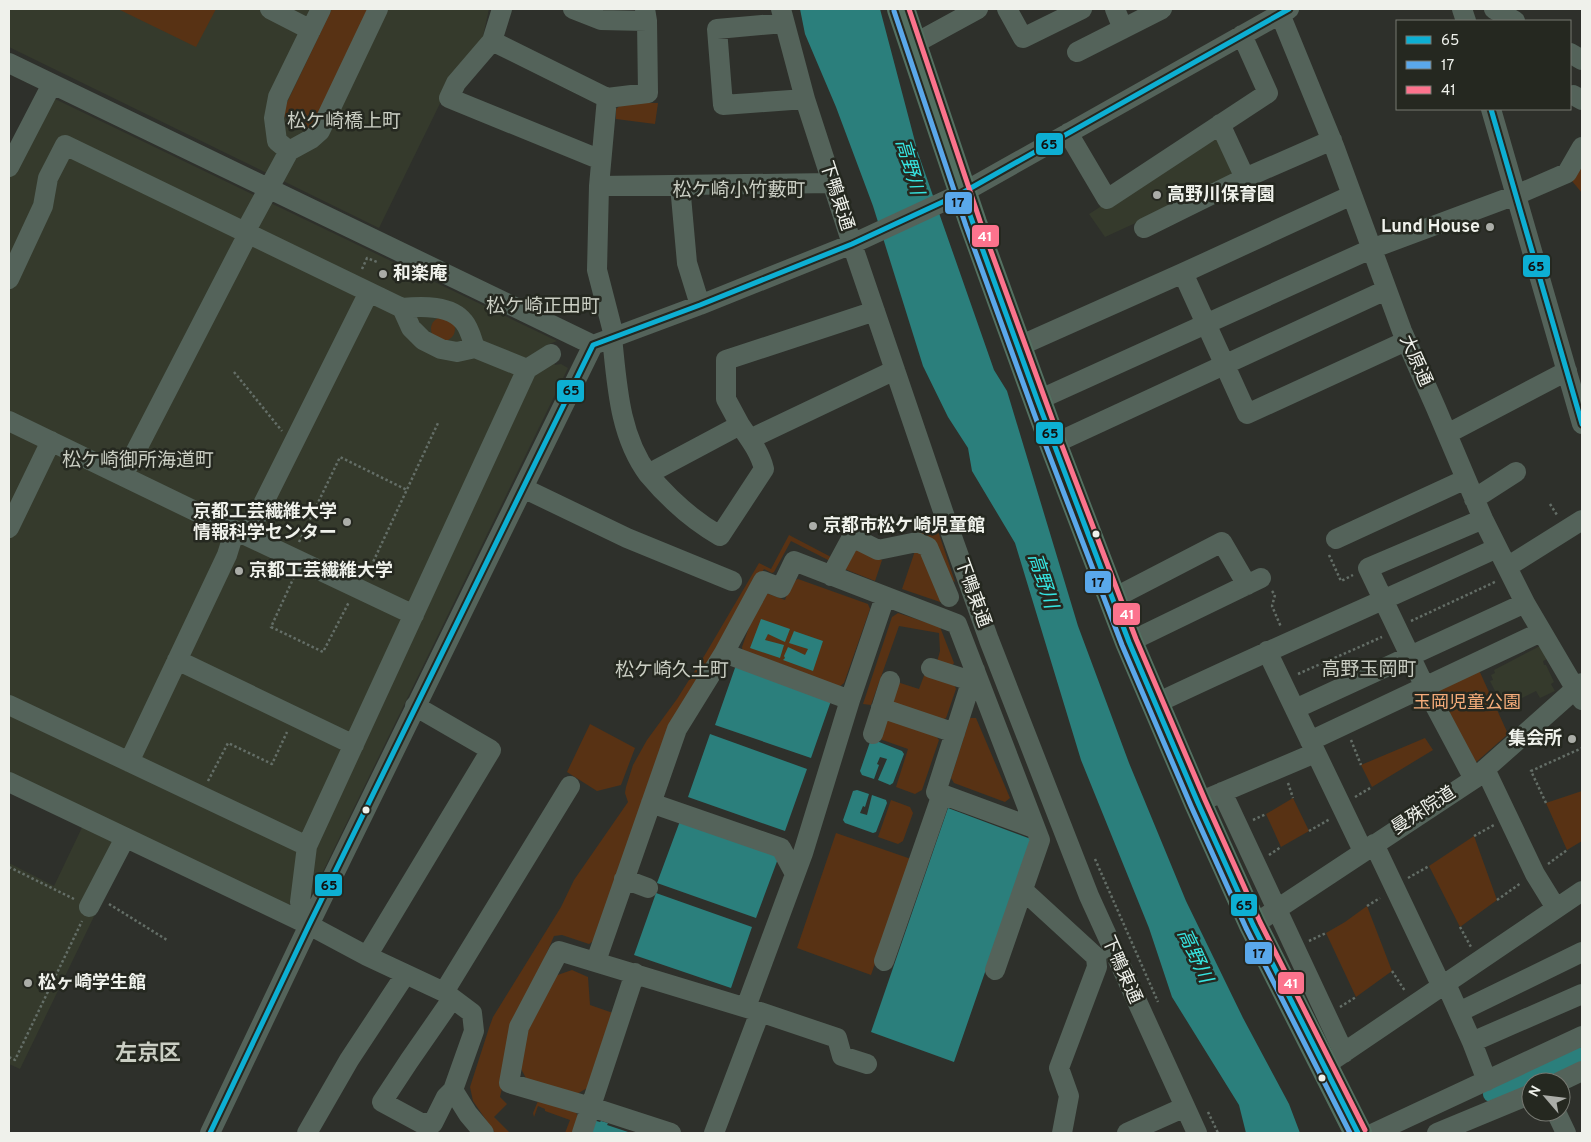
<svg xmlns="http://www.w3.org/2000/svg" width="1591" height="1142" viewBox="0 0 1591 1142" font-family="Overpass,'Noto Sans JP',sans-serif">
  <rect width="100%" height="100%" fill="#2e302b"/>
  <path fill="#353a2c" d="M9,9H489L481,45L452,79L379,228L9,47Z
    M53,98L557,341L547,345L555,365L561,364L568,368L311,896L286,906L134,834L20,1069L9,1064V863L54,886L89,813L9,774V179L47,101Z
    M1219,131L1236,177L1105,237L1089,214Z
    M1540,646L1547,659L1543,661L1544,665H1546L1554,682L1551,684L1555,691L1540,698L1536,691L1506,706L1502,697L1499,699L1490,681L1493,680L1491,675L1495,673L1494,670Z"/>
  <path fill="#583214" d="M118,9H216L196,47Z
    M332,9H371L312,130L281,115Z
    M623,103H658L655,124L616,119V109Z
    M1582,163V193L1572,181Z
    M431 329a12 12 0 1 1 24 0a12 12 0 1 1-24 0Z
    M937,528L955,582L943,574L930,542L918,536L875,545L853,533H850L832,562L791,541L774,572L772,573L764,569L668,727L595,940L589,944L562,935L554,936L516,1025L500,1097L507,1104L494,1117L510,1133H495L473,1101L470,1087L489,1028L493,1017L561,907L574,880L628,802L625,793L626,787L633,765L647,740L677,699L706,653L759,563L771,569L789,535L831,557L847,529H854L877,542Z
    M858,543L882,560L875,581L842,568Z
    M916,548H918L943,603L902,589Z
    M798,579L868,604L870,609L844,683L839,687L743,653L742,647L760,596L766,593L785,600L791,582Z
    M898,613L940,627L954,663L951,667L937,662L940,651L939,633L899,626L871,705L863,704L892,617Z
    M1478,668L1508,734L1474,764L1434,691Z
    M925,673L954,684L956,689L946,718L940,721L894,705L891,700L897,682L919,689Z
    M890,718L935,735L939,740L922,790L915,794L896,787L908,749L877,738L883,721Z
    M970,718H976L1010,798L1005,802L954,783L951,778Z
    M590,724L635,748L621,785L597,791L567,772Z
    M1425,738L1433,750L1372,787L1361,765Z
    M1582,791V841L1567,850L1546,803Z
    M1293,798L1309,831L1281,847L1266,814Z
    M891,800L910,807L913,813L903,841L898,844L878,837Z
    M836,833L911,859L871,975L797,948Z
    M1474,836L1497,900L1460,927L1429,866Z
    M1367,906L1392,971L1356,997L1326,933L1345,922Z
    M572,970L588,977L590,1005L613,1013L589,1087L575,1095L527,1080L519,1065L529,1024L549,978Z
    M538,1101L576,1112L579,1121L575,1133H565L570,1120L545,1111V1109L538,1106L534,1117L533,1113Z"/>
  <path fill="#2b7f7c" d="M800,9H880L918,153L994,370L1007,391L1078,626L1129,763L1186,901L1243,1018L1289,1104L1300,1133H1246L1239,1105L1172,997L1149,928L1081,760L1015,543L972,471L968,448L948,417L923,366L873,206L836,107L805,34Z
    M761,619L790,629L785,642L768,634L765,640L784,645L780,658L750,648Z
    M794,631L823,641L813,671L783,660L785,658L784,656L788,647L805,655L808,649L789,643Z
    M736,665L832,698L811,758L715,725Z
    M710,734L807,769L785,831L688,797Z
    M874,740L902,751L904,754L893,783L890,785L878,780L887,759L880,757L877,764L879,765L874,779L862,775L860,771L870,742Z
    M857,790L869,794L865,807L863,806L860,813L867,815L872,795L886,800L887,803L876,832L873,833L845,823L843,820L853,791Z
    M948,808L1031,839L954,1062L871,1032Z
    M680,821L779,856L756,918L657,883Z
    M656,893L752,927L731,988L634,955Z
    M593,1120L600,1122L601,1121L608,1123L607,1125L631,1133H588Z"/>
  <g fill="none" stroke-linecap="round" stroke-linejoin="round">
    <path stroke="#2b7f7c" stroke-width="16" d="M1491,1094L1582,1055"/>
    <path stroke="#646e67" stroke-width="2.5" stroke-dasharray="2.5 2.5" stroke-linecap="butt" d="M362,269L367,258L377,262
      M234,372L282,431
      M1550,504L1557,515
      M299,542L340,457L407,490
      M1329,555L1341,581L1353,575
      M367,575L438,423
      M294,577L271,627L323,652L349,602
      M1272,591L1275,595L1272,606L1281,627
      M1411,621L1497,581
      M1298,674L1382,637
      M1351,740L1361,765
      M208,781L228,743L272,764L287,732
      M1288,783L1293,798
      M1355,797L1372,787
      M1546,803L1531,771L1582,748
      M1253,820L1266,814
      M1309,831L1330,819
      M1474,836L1494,825
      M1269,855L1281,847
      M1095,859L1158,1002
      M1548,864L1567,850
      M9,867L74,899
      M1408,878L1429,866
      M1497,900L1521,883
      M109,904L167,940
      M1367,906L1380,898
      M1460,927L1471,947
      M1309,941L1326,933
      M1392,971L1405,991
      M1340,1007L1356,997
      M9,1057L15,1060L82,921
      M1208,1112L1218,1133"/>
    <path stroke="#54635a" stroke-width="20" d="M270,9L311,30
      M502,9L492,41L456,83L449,98L601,160
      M573,9L601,20L647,21
      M781,9L805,99L852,244L945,517L989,640L1089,896L1197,1133
      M1007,9L1023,38L1082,9
      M1115,9L1123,29
      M1278,9L1334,146L1402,331L1436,408L1483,519L1525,603L1582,700
      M1462,9L1466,21
      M1494,9L1515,21
      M784,23L717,29L723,105L805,99
      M492,41L607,98L648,93L647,21L645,9
      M912,45L978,9
      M1077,52L1162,9
      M1570,53L1582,60
      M9,63L593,345
      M1573,95L1582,100
      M607,98L599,186L597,270L614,336
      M1491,109L1582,424
      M1220,124L1245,178
      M1068,133L1107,199L1268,93L1242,35
      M289,151L277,141L274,118L278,97L321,9
      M9,167L52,84
      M680,185L687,263L700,305
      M599,186L832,183
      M1144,228L1245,178L1332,140
      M245,232L289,151L311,139L320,131L378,9
      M1183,273L1247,414L1406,341
      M9,279L43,206L48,178L65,145L402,308C422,306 451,305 464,322C470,329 472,340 475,348
      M612,337C617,384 619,435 648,474
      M1017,347L1183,273L1352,195
      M527,369L551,354
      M1038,402L1047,396L1371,249L1516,195L1567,173L1582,147
      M9,421L228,527L232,539L227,555L129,762
      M740,425C749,438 760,452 764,469L720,536C692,520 669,499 648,474L740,425L726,399V360L875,311
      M1447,434L1567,371
      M750,439L895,370
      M1054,446L1062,440L1386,290
      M123,476L248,234
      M523,488L627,538L732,581
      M1474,499L1516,472
      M228,527L247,536L369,292
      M9,528L51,441
      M247,536L414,615
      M1336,539L1466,479
      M1507,567L1582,520
      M831,576L852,537L878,550L917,542L928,547L949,597
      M1112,599L1222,542L1247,585
      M1129,642L1261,578
      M1267,651L1363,851
      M724,653L850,700
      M177,660L354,745
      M931,668L971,681
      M975,670L936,792L1034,828
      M1155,704C1268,650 1383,601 1497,548
      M9,705L307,846
      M881,708L955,733
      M1295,709L1525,603
      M873,734L890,681
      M1310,741L1541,632
      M1485,769L1535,874L1556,908
      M1474,779L1425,687L1368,568L1483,519
      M9,782L309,925L367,956L444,992L472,1013L474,1031L453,1090L468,1114L484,1133
      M1222,792L1344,1053
      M1211,797L1315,753
      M651,803L781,848L795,874
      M1374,844L1442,987
      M624,879L648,888
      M1023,890L1096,957L1097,967L1059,1068L1069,1096L1062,1133
      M89,907L125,838
      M309,925L300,902L307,846L527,369L475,348L457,352L441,349L423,340L411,328L402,308
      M1253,925L1474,779L1582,683
      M367,956L491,750L415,706
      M596,961L677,729L724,653L763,581L781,588L794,561L957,624L1040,840L995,970
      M884,961L942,794
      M1446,984L1472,1042L1487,1081
      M444,992L570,786
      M452,999L409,1061L382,1102L421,1123H433L446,1097L453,1090
      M746,1007L803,853L850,700L885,597
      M1459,1012L1582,952
      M1472,1042L1582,994
      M1324,1066L1582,891
      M1559,1082L1582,1071
      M1556,1112L1566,1133
      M210,1133L309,925L593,345L700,305L852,244L962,193L1289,9
      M307,1133L349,1060L405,975
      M582,1133L635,973
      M671,1133L591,1107L509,1083L519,1027L559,951L760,1012L837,1038L842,1056L867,1064
      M714,1133L760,1012
      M1127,1133L1185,1107
      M1374,1133L1582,1036
      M1437,1133L1531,1094"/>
    <path stroke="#537061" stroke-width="28" d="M901,9L973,223L1054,446L1129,642L1198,803L1253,925L1358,1133"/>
    <g stroke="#252820" stroke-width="9">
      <path id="bus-1" d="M1491,109L1582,424
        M962,193L1038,402L1129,642L1198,803L1253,925L1358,1133
        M210,1133L309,925L593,345L700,305L852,244L962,193L1289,9"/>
    </g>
    <g stroke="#252820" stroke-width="9">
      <path id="bus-2" d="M894,11L966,226L1047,449L1122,645L1191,806L1246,928L1350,1133"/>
    </g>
    <g stroke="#252820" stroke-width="9">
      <path id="bus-3" d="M909,9L980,221L1061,443L1136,639L1205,800L1260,922L1365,1130"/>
    </g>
    <use href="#bus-1" stroke="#0dafd3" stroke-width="5"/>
    <use href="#bus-2" stroke="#5aa8eb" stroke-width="5"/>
    <use href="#bus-3" stroke="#fc738d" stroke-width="5"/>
  </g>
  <g fill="#abada8" stroke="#252820" stroke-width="2">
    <circle cx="1157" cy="195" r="5"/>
    <circle cx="1490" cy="227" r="5"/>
    <circle cx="383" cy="274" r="5"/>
    <circle cx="347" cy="522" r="5"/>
    <circle cx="813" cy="526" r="5"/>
    <circle cx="239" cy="571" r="5"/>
    <circle cx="1572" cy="739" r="5"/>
    <circle cx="28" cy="983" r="5"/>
  </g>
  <g fill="#eff1eb" stroke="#252820" stroke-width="2">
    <circle cx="1096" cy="534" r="4.5"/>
    <circle cx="366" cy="810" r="4.5"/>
    <circle cx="1322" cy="1078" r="4.5"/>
  </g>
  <g text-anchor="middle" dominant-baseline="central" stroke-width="5" stroke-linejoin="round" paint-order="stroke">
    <g font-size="18" font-weight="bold" fill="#eff1eb" stroke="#252820" text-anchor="start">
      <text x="1167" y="195">高野川保育園</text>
      <text x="1480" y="227" text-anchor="end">Lund House</text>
      <text x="393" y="274">和楽庵</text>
      <text x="337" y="512" text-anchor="end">京都工芸繊維大学<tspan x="337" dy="21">情報科学センター</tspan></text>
      <text x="823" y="526">京都市松ケ崎児童館</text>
      <text x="249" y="571">京都工芸繊維大学</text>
      <text x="1562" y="739" text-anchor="end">集会所</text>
      <text x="38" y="983">松ヶ崎学生館</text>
    </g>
    <g font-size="18" fill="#eff1eb" stroke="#252820">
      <text transform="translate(836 196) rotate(72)">下鴨東通</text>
      <text transform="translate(1415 361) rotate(66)">大原通</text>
      <text transform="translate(972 593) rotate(70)">下鴨東通</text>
      <text transform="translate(1424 811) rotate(-33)">曼殊院道</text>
      <text transform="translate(1121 970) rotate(66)">下鴨東通</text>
    </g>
    <g font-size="18" fill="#f5ac7a" stroke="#252820">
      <text x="1467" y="703">玉岡児童公園</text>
    </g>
    <g font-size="19" fill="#cacec3" stroke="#252820">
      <text x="344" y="122">松ケ崎橋上町</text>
      <text x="739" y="191">松ケ崎小竹藪町</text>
      <text x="543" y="307">松ケ崎正田町</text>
      <text x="138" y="461">松ケ崎御所海道町</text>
      <text x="1369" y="670">高野玉岡町</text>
      <text x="672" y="671">松ケ崎久土町</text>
    </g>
    <g font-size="19" font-style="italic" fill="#36e6e2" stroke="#252820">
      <text transform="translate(909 167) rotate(74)">高野川</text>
      <text transform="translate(1042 581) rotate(72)">高野川</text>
      <text transform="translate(1194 956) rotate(65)">高野川</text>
    </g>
    <g font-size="22" font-weight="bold" fill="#cacec3" stroke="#252820">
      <text x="148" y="1054">左京区</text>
    </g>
  </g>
  <g stroke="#252820" stroke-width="2">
    <rect x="1035" y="132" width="29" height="24" rx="5" fill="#0dafd3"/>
    <rect x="944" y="191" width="29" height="24" rx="5" fill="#5aa8eb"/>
    <rect x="971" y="224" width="29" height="24" rx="5" fill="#fc738d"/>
    <rect x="1522" y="254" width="29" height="24" rx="5" fill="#0dafd3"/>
    <rect x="556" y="379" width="29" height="24" rx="5" fill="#0dafd3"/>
    <rect x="1035" y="421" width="29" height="24" rx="5" fill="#0dafd3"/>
    <rect x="1084" y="570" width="28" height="24" rx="5" fill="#5aa8eb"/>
    <rect x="1112" y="602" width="29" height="24" rx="5" fill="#fc738d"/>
    <rect x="314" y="873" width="29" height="24" rx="5" fill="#0dafd3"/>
    <rect x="1230" y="893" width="28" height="24" rx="5" fill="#0dafd3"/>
    <rect x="1244" y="941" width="29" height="24" rx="5" fill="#5aa8eb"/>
    <rect x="1277" y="971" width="28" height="24" rx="5" fill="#fc738d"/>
  </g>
  <g font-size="14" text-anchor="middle" font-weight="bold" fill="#fff">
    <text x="985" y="241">41</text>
    <text x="1127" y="619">41</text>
    <text x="1291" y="988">41</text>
  </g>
  <g font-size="14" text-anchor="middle" font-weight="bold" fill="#111">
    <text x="1049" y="149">65</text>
    <text x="958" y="207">17</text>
    <text x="1536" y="271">65</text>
    <text x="571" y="395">65</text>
    <text x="1050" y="438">65</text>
    <text x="1098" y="587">17</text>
    <text x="329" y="890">65</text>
    <text x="1244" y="910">65</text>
    <text x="1259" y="958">17</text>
  </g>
  <rect width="1591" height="1142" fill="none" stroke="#eff1eb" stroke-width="20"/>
  <rect x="1396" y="20" width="175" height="90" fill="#252820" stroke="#767871"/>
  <rect x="1406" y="36" width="25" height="8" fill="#0dafd3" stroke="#767871"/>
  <text x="1441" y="45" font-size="15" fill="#eff1eb">65</text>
  <rect x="1406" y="61" width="25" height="8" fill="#5aa8eb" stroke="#767871"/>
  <text x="1441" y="70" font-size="15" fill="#eff1eb">17</text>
  <rect x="1406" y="86" width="25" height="8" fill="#fc738d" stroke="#767871"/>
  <text x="1441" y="95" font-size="15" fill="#eff1eb">41</text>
  <g transform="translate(1546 1097) rotate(298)"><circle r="24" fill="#252820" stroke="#767871"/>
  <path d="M0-4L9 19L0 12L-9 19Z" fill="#abada8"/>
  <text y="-8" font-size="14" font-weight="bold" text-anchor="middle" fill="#eff1eb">N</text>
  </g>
</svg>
